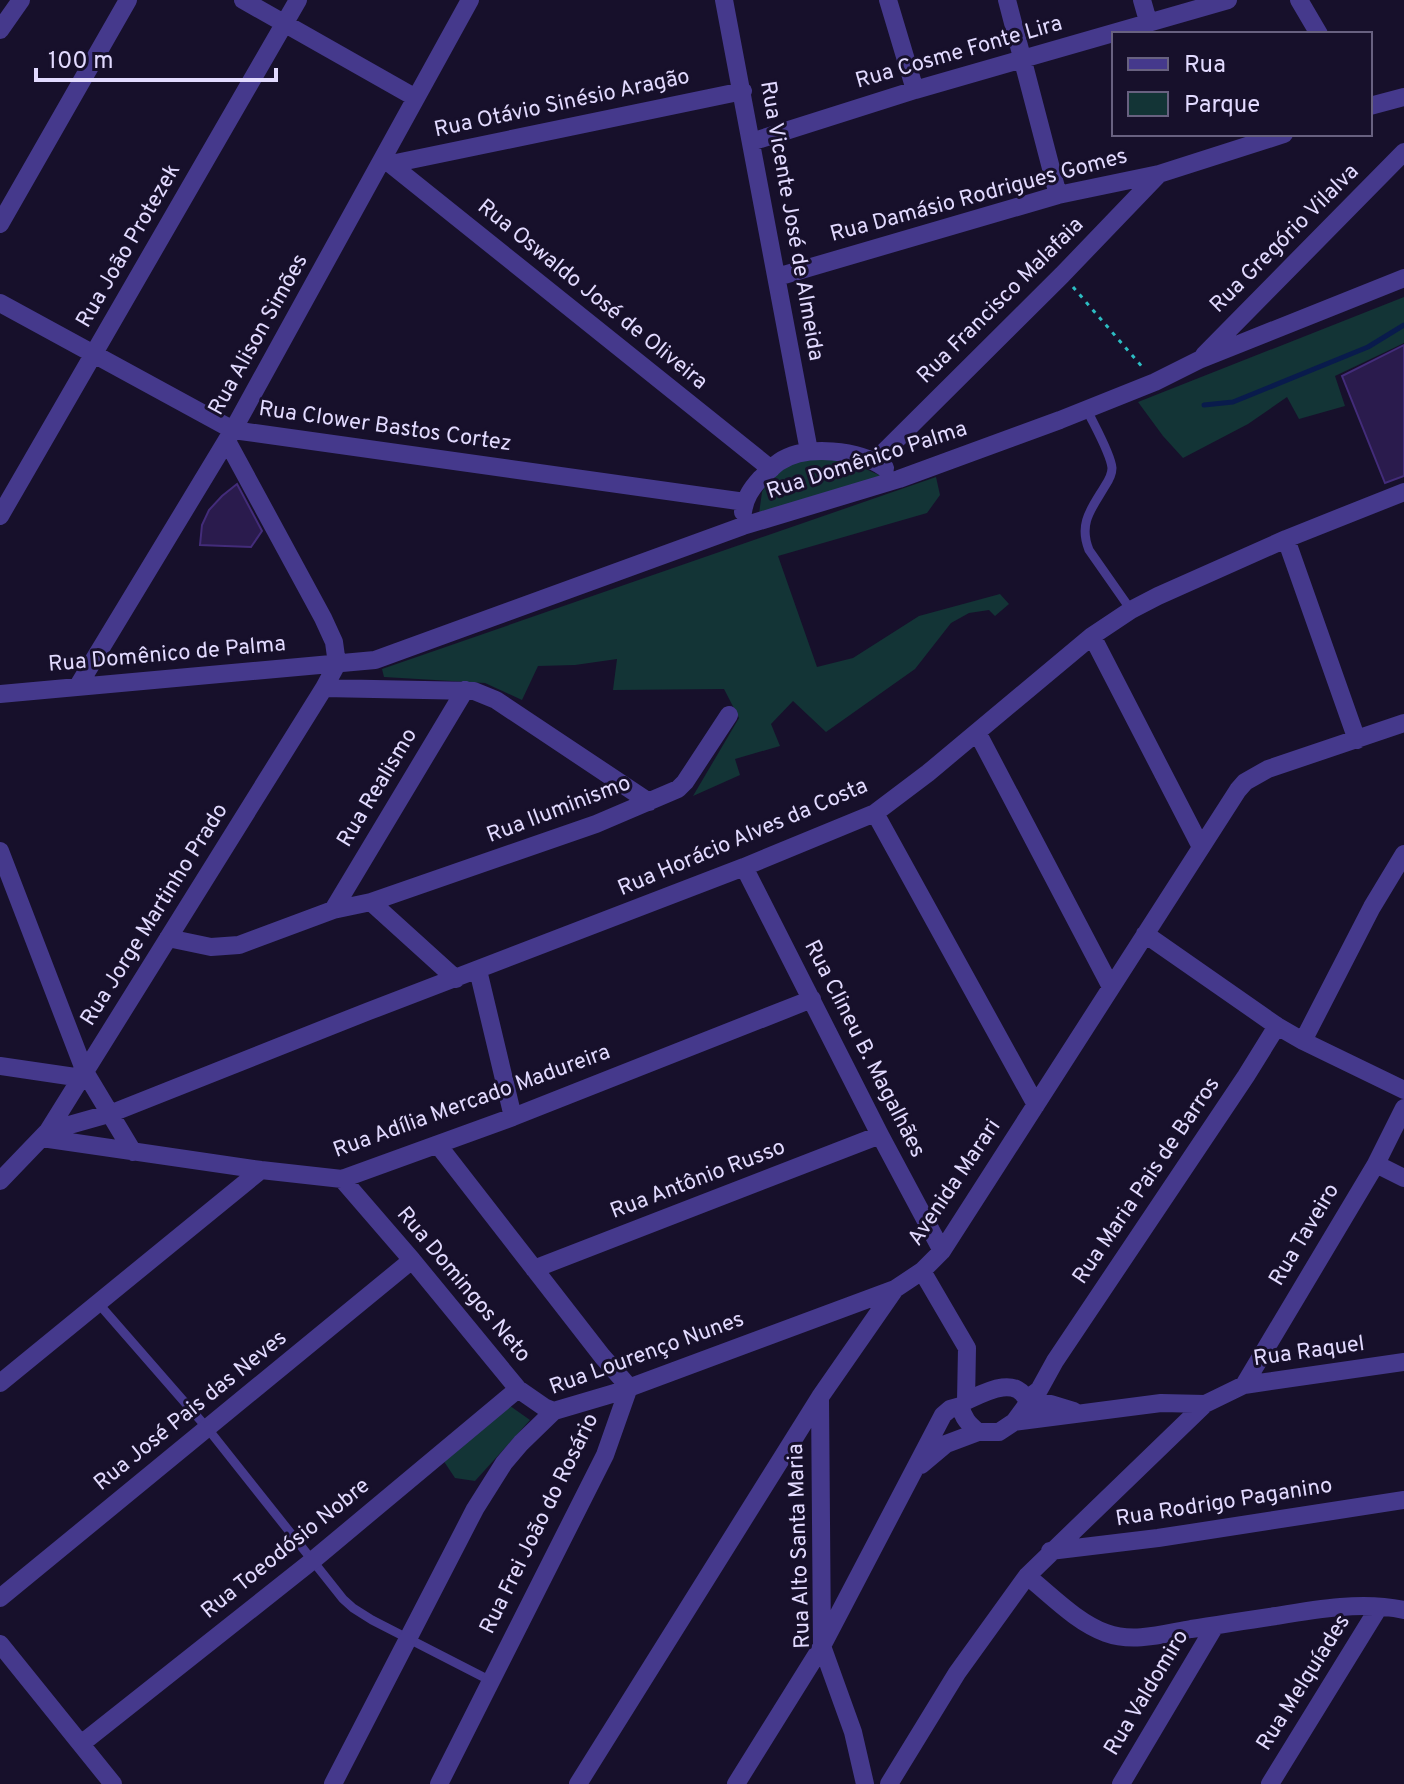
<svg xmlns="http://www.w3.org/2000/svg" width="1404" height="1784" viewBox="0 0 1404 1784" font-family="Overpass,sans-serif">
  <rect width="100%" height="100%" fill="#17102b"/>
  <path fill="#133436" d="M1404,297V343L1335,376L1345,406L1299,419L1287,397L1248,424L1183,458L1163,436L1138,402Z
    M831,458L855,464L881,476L759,514L762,492L769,479L793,462Z
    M936,477L940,495L927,513L778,556L817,667L853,658L919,616L1000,594L1009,604L995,616L989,610L969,613L951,623L915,669L826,732L793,701L771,724L780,746L735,759L740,775L693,796L739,718L724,689L613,690L617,659L575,665L538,666L522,700L485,683L384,677L382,669Z
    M499,1398L530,1420L475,1481L455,1478L437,1451Z"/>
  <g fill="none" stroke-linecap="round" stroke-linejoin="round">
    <path stroke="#091b4c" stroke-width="5" d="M1204,405L1233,402L1368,347L1404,325"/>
  </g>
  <path fill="#2a1b4d" stroke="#432c7a" stroke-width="2" d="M1404,345V476L1385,483L1342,376Z
    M237,484L262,531L251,547L200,545L202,525L209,510L222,496Z"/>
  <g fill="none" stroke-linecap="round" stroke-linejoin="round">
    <path stroke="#2cbcc2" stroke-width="3" stroke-dasharray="4 6" stroke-linecap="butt" d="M1073,287L1144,369"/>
    <path stroke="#45398c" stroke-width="9" d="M1087,410C1093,423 1111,454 1112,468C1112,475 1109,480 1105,486C1092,508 1078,523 1089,550L1131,610
      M98,1303L208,1429L343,1599L353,1608L372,1620L491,1681"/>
    <path stroke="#45398c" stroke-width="18" d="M243,0L416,98
      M724,0L809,451
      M888,0L915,90
      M1007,0L1058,195
      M1142,0L1148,21
      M1299,0L1319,34
      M0,30L21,0
      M1370,106L1404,97
      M751,142L915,90L1228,0
      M383,158L771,469
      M391,164L743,91
      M0,224L128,0
      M777,277L1058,195L1159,174L1284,134
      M0,303L233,430L745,502
      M1204,355L1404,152
      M227,441L323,618L334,642L337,664
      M875,461L1062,275L1159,174
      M743,512C745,498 751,489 760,479C766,474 772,467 779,462C806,444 859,450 885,468
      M0,516L298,0
      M1286,539L1357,740
      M1092,636L1201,847
      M78,686L233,430L470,0
      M324,688L474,691L496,700L649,802
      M0,694L375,660L743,526L899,479L1060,420L1155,382L1199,360L1404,278
      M977,732L1111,987
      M875,813L1036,1105
      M0,851L85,1072L133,1152
      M744,867L880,1135L942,1251
      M371,902L596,824L678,789L685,782L729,715
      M333,910L465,690
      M1145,934L1277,1026L1303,1041L1404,1090
      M168,938L211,947L239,945L333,910L371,902L456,979
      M478,970L513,1117
      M1303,1041L1372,907L1404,854
      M0,1066L82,1078
      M48,1131L112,1113L369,1011L744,867L875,813L928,773L1092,636L1131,610L1158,596L1286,539L1404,492
      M42,1138L261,1170L342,1179L513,1117L812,999
      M438,1145L602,1356L629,1387L605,1455L439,1784
      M1376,1164L1404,1178
      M342,1179L412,1260L518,1389L544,1407L554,1411
      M0,1181L48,1131L324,688L337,664
      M534,1269L880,1135
      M922,1271L967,1348L966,1401L961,1406C962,1418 970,1425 978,1432H999L1014,1422L1028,1403C1018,1374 985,1392 966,1401
      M0,1383L261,1170
      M1244,1385L1376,1164L1404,1108
      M820,1397L822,1646L853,1732L865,1784
      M1027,1399L1039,1390L1055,1361L1246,1076L1277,1026
      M1028,1403L1051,1404L1074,1411
      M1014,1422L1161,1403L1205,1404L1244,1385L1404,1362
      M921,1465L946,1444L978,1432
      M1050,1551L1158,1538L1404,1500
      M1027,1576C1051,1595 1076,1622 1106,1633C1133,1643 1163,1634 1191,1629C1219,1625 1247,1620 1276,1616C1317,1609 1363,1601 1404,1610
      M0,1598L412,1260
      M0,1644L113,1784
      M81,1744L312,1561L518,1389
      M333,1784L475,1509L504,1463L521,1443L554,1411L615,1393L895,1289
      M578,1784L820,1397L895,1289L922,1271L942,1251L1238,790L1245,782L1268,769L1404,723
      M736,1784L822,1646L943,1415L950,1409L961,1406
      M889,1784L957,1673L1027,1576L1205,1404
      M1121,1784L1215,1626
      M1270,1784L1379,1607"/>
  </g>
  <g text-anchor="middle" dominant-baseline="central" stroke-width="6" stroke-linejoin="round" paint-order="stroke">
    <g font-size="22" fill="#e2daff" stroke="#17102b">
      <text transform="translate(959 53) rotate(-16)">Rua Cosme Fonte Lira</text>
      <text transform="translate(562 104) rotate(-12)">Rua Otávio Sinésio Aragão</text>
      <text transform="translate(979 196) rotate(-15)">Rua Damásio Rodrigues Gomes</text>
      <text transform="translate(791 221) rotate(80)">Rua Vicente José de Almeida</text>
      <text transform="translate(1285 239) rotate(-45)">Rua Gregório Vilalva</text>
      <text transform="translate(129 246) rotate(-60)">Rua João Protezek</text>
      <text transform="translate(592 295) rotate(39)">Rua Oswaldo José de Oliveira</text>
      <text transform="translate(1001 301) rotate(-45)">Rua Francisco Malafaia</text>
      <text transform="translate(259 335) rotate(-61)">Rua Alison Simões</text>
      <text transform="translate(385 427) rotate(8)">Rua Clower Bastos Cortez</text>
      <text transform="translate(867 461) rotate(-18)">Rua Domênico Palma</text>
      <text transform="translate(167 655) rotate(-5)">Rua Domênico de Palma</text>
      <text transform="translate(378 788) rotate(-59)">Rua Realismo</text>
      <text transform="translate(559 810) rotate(-21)">Rua Iluminismo</text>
      <text transform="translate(743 838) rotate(-23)">Rua Horácio Alves da Costa</text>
      <text transform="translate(155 915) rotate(-58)">Rua Jorge Martinho Prado</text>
      <text transform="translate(864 1049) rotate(63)">Rua Clineu B. Magalhães</text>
      <text transform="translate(472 1102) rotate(-20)">Rua Adília Mercado Madureira</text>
      <text transform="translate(698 1180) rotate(-21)">Rua Antônio Russo</text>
      <text transform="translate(1147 1181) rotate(-56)">Rua Maria Pais de Barros</text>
      <text transform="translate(955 1183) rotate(-56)">Avenida Marari</text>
      <text transform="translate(1305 1235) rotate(-59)">Rua Taveiro</text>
      <text transform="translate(463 1285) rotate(50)">Rua Domingos Neto</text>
      <text transform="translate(1309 1352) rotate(-8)">Rua Raquel</text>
      <text transform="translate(647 1354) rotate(-20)">Rua Lourenço Nunes</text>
      <text transform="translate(191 1411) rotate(-39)">Rua José Pais das Neves</text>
      <text transform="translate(1224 1503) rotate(-9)">Rua Rodrigo Paganino</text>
      <text transform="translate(540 1524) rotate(-64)">Rua Frei João do Rosário</text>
      <text transform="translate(800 1546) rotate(-92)">Rua Alto Santa Maria</text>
      <text transform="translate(286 1549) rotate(-39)">Rua Toeodósio Nobre</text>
      <text transform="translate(1304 1683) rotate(-58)">Rua Melquíades</text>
      <text transform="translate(1147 1693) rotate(-59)">Rua Valdomiro</text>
    </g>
  </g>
  <rect x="1112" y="32" width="260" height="104" fill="#17102b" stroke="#686180" stroke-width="2"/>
  <rect x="1128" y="58" width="40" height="12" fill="#45398c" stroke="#686180" stroke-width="2"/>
  <text x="1184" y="72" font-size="24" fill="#e2daff">Rua</text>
  <rect x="1128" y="92" width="40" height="24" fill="#133436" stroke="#686180" stroke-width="2"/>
  <text x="1184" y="112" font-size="24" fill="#e2daff">Parque</text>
  <path d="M36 68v12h240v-12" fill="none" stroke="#e2daff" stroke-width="4"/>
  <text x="48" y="68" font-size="24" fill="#e2daff" stroke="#17102b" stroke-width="6" paint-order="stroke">100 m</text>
</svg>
